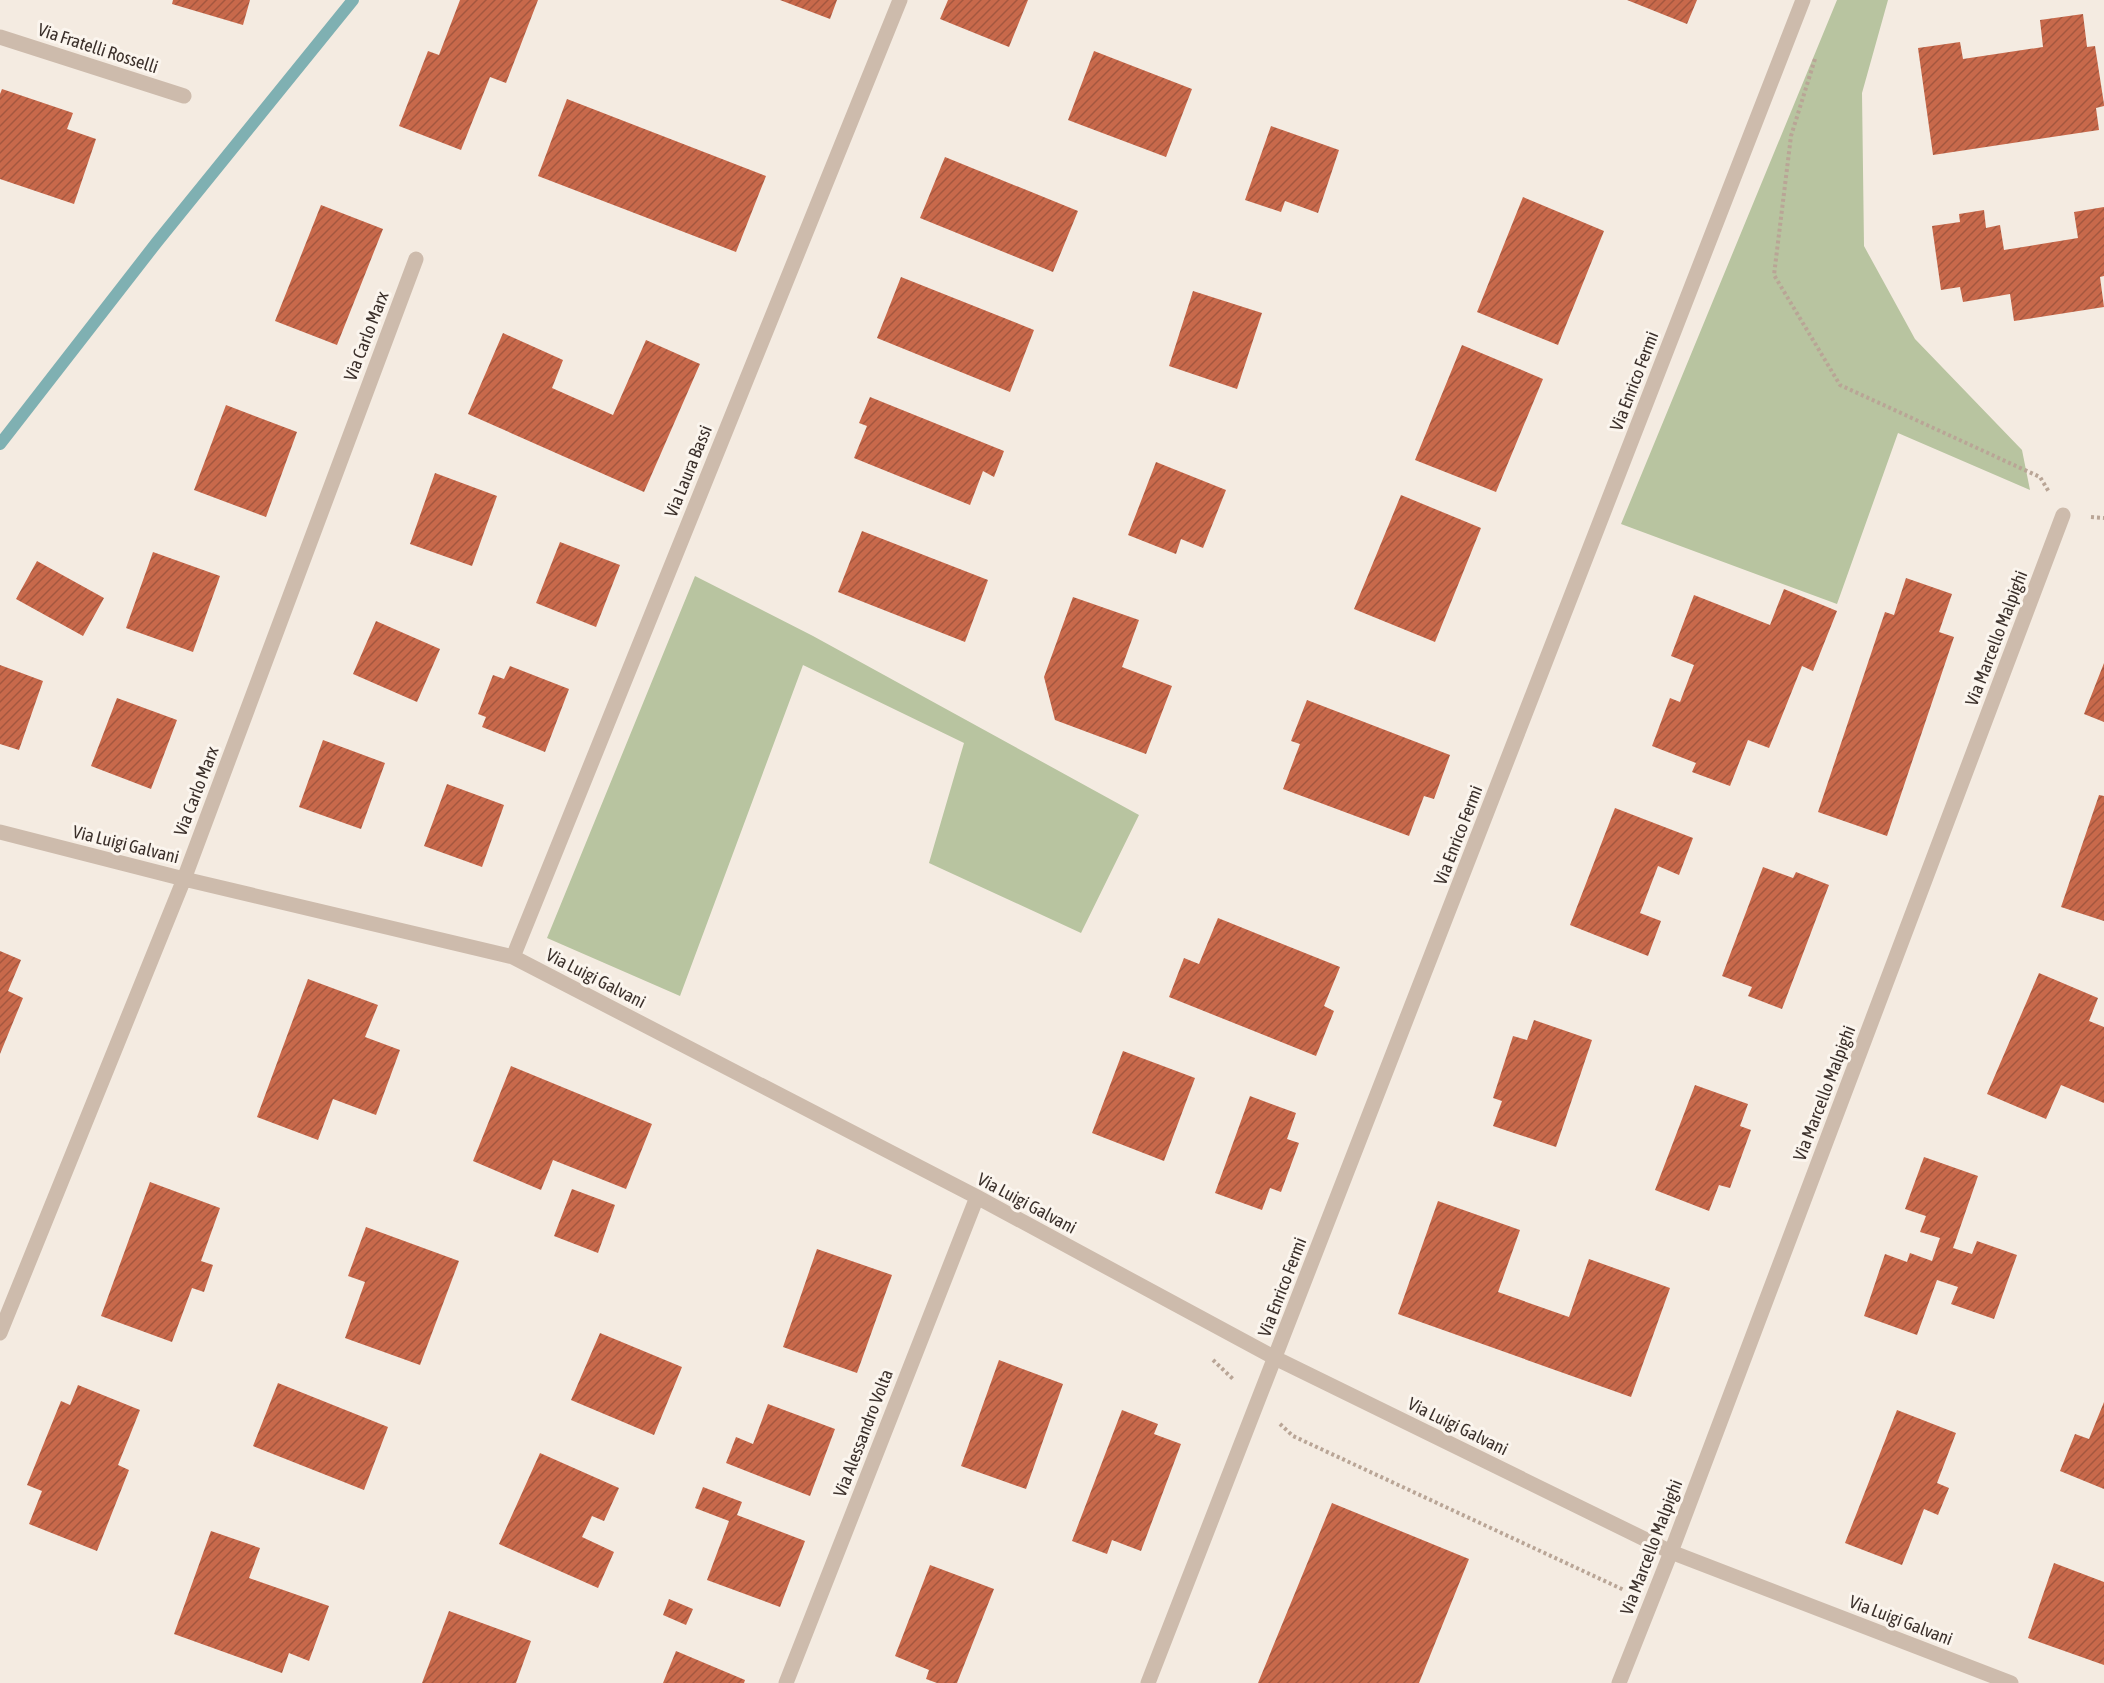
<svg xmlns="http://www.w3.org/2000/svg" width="2104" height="1683" viewBox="0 0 2104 1683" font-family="'Asap Condensed',sans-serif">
  <defs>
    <pattern id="building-hatch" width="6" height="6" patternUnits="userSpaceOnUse" patternTransform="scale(1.5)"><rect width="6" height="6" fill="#c8694b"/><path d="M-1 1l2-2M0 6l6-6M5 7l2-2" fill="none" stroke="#a4573f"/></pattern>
  </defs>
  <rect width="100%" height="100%" fill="#f4ebe1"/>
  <path fill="#b8c4a0" d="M1837,0H1888L1862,93L1864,246L1915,339L2022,450L2030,490L1898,433L1837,604L1621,524Z
    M695,576L813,636L1139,815L1081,933L929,863L964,743L803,665L680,996L547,938Z"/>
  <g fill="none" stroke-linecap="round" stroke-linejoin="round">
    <path stroke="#7fb0b2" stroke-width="12" d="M0,444L157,242L353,0"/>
  </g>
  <path fill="url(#building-hatch)" d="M173,0H250L243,25L172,4Z
    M460,0H538L506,83L490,77L461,150L399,126L428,51L439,55Z
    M780,0H837L830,19Z
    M948,0H1028L1009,47L940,19Z
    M1627,0H1697L1687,24Z
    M2083,14L2087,47L2095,46L2104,104V106L2096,108L2099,130L1933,155L1918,48L1960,42L1963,59L2043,47L2040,20Z
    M1094,51L1192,89L1166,157L1068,120Z
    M2,89L73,113L67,129L96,139L74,204L0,179V94Z
    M567,99L766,176L736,252L538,176Z
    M1271,126L1339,150L1318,213L1285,201L1281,212L1245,200Z
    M945,157L1078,211L1053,272L920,218Z
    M1523,197L1604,231L1558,345L1477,312Z
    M321,205L383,229L337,345L275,321Z
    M2104,207V276L2100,277L2104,307L2014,321L2010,294L1963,302L1960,287L1941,290L1932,226L1960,222L1959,214L1984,210L1986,228L2000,225L2004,250L2078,238L2074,212Z
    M901,277L1034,330L1010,392L877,338Z
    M1193,291L1262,313L1237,389L1169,366Z
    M503,333L563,360L552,388L613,415L646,340L700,364L644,492L468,414Z
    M1462,345L1543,379L1496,492L1415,460Z
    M870,397L1004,451L994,477L983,471L970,505L854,458L867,426L859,423Z
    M226,405L297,432L266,517L194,490Z
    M1156,462L1226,490L1203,548L1181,539L1176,554L1128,535Z
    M435,473L497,496L472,566L410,544Z
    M1401,495L1481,528L1435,642L1354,609Z
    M862,531L988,580L965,642L838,592Z
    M560,542L620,565L596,627L536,603Z
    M153,552L220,576L193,652L126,628Z
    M37,561L104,598L83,636L16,599Z
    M1906,578L1952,594L1939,632L1954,637L1887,836L1818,812L1885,612L1894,615Z
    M1784,589L1837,611L1813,671L1802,666L1769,748L1748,740L1730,786L1692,772L1696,763L1652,746L1670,698L1680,702L1694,665L1671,656L1694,595L1770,625Z
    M1073,597L1139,620L1122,667L1172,686L1146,754L1055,720L1044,677Z
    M376,621L440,649L417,702L353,674Z
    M2104,663V722L2084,714Z
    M0,665L43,681L19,750L0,744Z
    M510,666L569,689L545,752L482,727L486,717L478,714L493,675L504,679Z
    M117,698L177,720L151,789L91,766Z
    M1307,700L1450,755L1434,799L1424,796L1409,836L1283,789L1300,744L1291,741Z
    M323,740L385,763L361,829L299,807Z
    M447,784L504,805L482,867L424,846Z
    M2099,795L2104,796V921L2061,907Z
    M1615,808L1693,838L1679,875L1658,866L1640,913L1661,921L1648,956L1570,925Z
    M1763,867L1793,878L1796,872L1829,885L1782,1009L1748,996L1752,987L1722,976Z
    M1218,918L1340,967L1324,1006L1334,1011L1316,1056L1169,997L1184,958L1199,964Z
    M0,951L21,960L8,991L23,998L0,1054Z
    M2039,973L2098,998L2089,1021L2104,1027V1103L2061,1085L2046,1119L1987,1094Z
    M308,979L378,1005L365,1037L400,1050L376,1115L333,1099L318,1140L257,1117Z
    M1534,1020L1592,1040L1556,1147L1493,1126L1502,1101L1493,1098L1513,1036L1527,1040Z
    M1123,1051L1195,1078L1164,1161L1092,1133Z
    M511,1066L652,1124L626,1189L553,1160L541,1190L473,1161Z
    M1695,1085L1748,1104L1740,1126L1751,1130L1730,1188L1719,1185L1709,1211L1655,1190Z
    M1250,1096L1296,1113L1287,1139L1299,1143L1281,1192L1270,1188L1262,1210L1215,1193Z
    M1924,1157L1978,1176L1953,1248L1972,1254L1977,1241L2017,1255L1994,1319L1951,1304L1958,1287L1937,1280L1917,1335L1864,1316L1885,1254L1907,1262L1910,1253L1932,1261L1940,1238L1920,1232L1926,1216L1905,1209Z
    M150,1182L220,1208L201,1261L213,1265L204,1292L192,1288L172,1342L101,1316Z
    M572,1189L615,1205L598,1253L554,1236Z
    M1438,1201L1520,1230L1498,1292L1569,1317L1589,1259L1670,1288L1631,1397L1398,1314Z
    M366,1227L459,1261L420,1365L345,1338L365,1282L348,1276Z
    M817,1249L892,1275L857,1373L783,1347Z
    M600,1333L682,1367L654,1435L571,1400Z
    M999,1360L1063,1384L1026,1489L961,1466Z
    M278,1383L388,1427L364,1490L253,1446Z
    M78,1385L140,1410L118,1465L129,1470L97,1551L29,1524L42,1491L27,1485L61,1401L70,1405Z
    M2104,1402V1489L2060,1471L2075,1434L2089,1439Z
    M768,1404L835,1429L810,1496L726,1463L736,1437L753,1444Z
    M1122,1410L1158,1424L1154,1434L1181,1444L1141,1551L1112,1540L1107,1554L1072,1541Z
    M1897,1410L1956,1433L1937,1483L1949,1488L1938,1515L1924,1509L1902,1565L1845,1543Z
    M540,1453L619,1488L604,1521L592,1516L582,1537L614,1552L598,1588L499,1544Z
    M703,1487L742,1502L737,1515L805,1541L780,1607L707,1580L729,1521L695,1508Z
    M1332,1503L1469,1559L1419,1683H1258Z
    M211,1531L260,1548L249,1578L329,1606L309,1661L289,1653L282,1673L174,1634Z
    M2054,1563L2104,1582V1665L2028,1638Z
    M930,1565L994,1589L957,1683H937L926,1679L929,1670L895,1656Z
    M669,1599L693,1609L686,1625L663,1615Z
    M449,1611L531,1641L516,1683H422Z
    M676,1651L745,1680L744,1683H663Z"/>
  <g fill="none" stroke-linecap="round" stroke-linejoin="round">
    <path stroke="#b9a596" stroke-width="4" stroke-dasharray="3 3" stroke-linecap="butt" d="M1815,59L1791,136L1774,275L1840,385L2040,477L2049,492
      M2091,517L2104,518
      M1213,1360L1234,1380
      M1280,1424L1293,1436L1624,1590"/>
    <path stroke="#cdbbac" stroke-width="15" d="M0,37L184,96
      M0,832L184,879L513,957L977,1197L1275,1358L1671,1552L2011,1683
      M513,957L900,0
      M0,1333L184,879L416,259
      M786,1683L977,1197
      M1148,1683L1803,0
      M1619,1683L1671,1552L2063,515"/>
  </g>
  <g text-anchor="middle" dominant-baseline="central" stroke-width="6" stroke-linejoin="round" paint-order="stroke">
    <g font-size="18" fill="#3b302b" stroke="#fbf5ee">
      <text transform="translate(98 48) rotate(18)">Via Fratelli Rosselli</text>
      <text transform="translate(366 336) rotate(-69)">Via Carlo Marx</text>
      <text transform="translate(1634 381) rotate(-69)">Via Enrico Fermi</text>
      <text transform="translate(688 471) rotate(-68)">Via Laura Bassi</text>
      <text transform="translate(1996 638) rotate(-69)">Via Marcello Malpighi</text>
      <text transform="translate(196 791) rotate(-69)">Via Carlo Marx</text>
      <text transform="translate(1458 835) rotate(-69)">Via Enrico Fermi</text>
      <text transform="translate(126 844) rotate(14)">Via Luigi Galvani</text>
      <text transform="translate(596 978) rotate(27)">Via Luigi Galvani</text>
      <text transform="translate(1824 1093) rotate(-69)">Via Marcello Malpighi</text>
      <text transform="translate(1027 1203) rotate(28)">Via Luigi Galvani</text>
      <text transform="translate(1282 1287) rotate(-69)">Via Enrico Fermi</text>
      <text transform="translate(1458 1426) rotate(26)">Via Luigi Galvani</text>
      <text transform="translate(863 1433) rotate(-69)">Via Alessandro Volta</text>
      <text transform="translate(1651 1547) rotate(-69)">Via Marcello Malpighi</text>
      <text transform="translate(1901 1620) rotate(21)">Via Luigi Galvani</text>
    </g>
  </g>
</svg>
